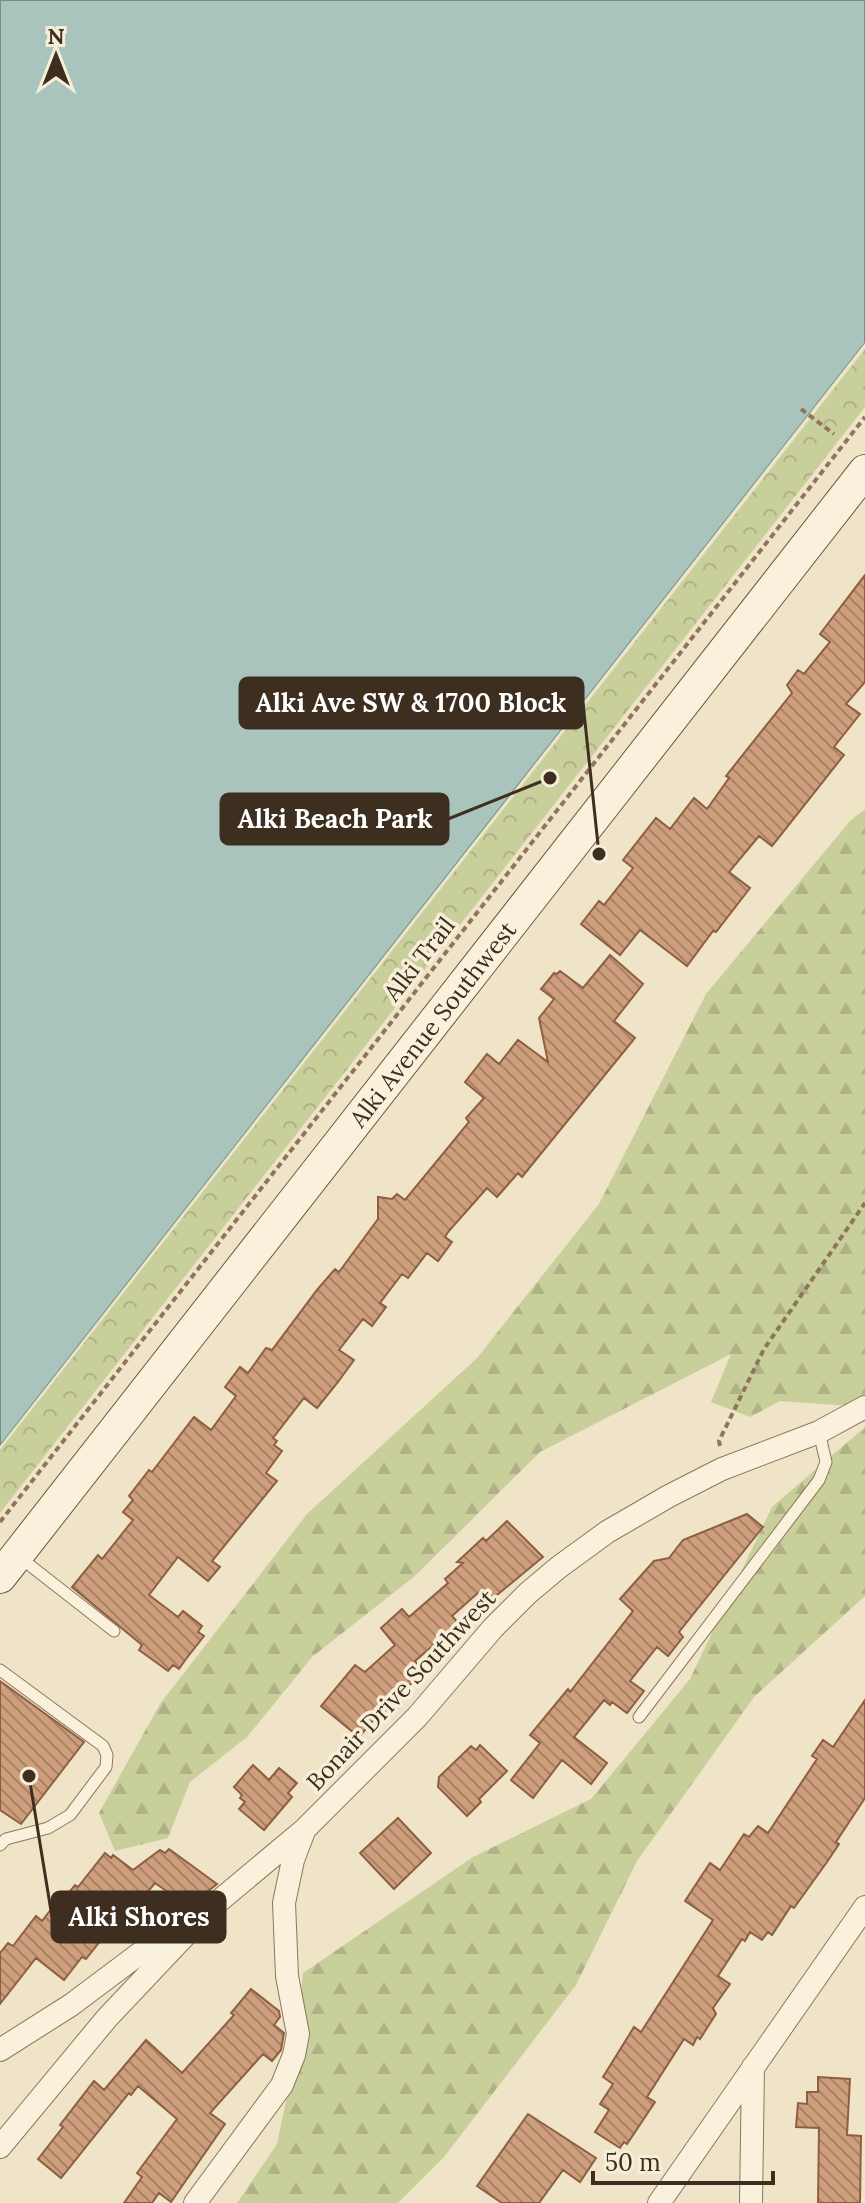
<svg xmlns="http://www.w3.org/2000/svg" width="865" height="2203" viewBox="0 0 865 2203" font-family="Lora,serif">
  <defs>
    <pattern id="forest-firs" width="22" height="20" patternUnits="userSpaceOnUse" patternTransform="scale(2)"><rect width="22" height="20" fill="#c9cf9b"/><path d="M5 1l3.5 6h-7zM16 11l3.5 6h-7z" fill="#aeb285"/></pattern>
    <pattern id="park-crowns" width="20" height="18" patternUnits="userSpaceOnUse" patternTransform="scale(2)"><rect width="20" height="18" fill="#c9cf9b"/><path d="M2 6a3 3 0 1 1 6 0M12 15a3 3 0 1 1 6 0" fill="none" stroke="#aeb285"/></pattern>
    <pattern id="building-back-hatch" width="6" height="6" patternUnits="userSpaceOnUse" patternTransform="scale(2)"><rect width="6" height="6" fill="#cf9f7d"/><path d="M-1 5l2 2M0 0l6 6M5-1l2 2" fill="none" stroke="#a98266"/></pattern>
  </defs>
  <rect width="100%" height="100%" fill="#f0e4c8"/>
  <path fill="url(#forest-firs)" d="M865,809V1407L780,1401L750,1417L711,1402L731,1354L540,1452L415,1576L312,1657L247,1737L190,1782L168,1838L115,1851L99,1813L160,1704L307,1514L477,1358L599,1204L706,994L850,821Z
    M865,1427V1596L754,1697L637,1861L576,1985L444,2157L398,2203H237L277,2144L292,2072L303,1973L473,1857L591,1799L690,1679L772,1507Z"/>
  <path fill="url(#park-crowns)" d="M865,343V407L0,1513V1446Z"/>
  <path fill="#a9c4bc" stroke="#6f938a" stroke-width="2" d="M0,0H865V343L0,1446Z"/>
  <path fill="#f0e4c8" d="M865,343V349L0,1450V1446Z"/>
  <path fill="url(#building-back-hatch)" stroke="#8d5f41" stroke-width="2" d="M865,575V682L846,704L860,714L834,747L844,755L772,846L759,836L729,872L750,888L716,932L713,931L687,966L640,930L620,955L581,924L599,901L604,905L633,868L623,860L656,818L670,829L694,798L707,809L729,778L726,776L792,693L787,685L798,670L804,674L830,642L820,634Z
    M610,955L643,984L614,1021L635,1038L522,1177L518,1173L497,1197L487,1188L448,1232L445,1237L452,1242L438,1261L427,1253L408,1278L402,1274L380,1303L386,1307L372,1326L363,1319L339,1350L354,1360L338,1382L317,1408L304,1398L273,1438L277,1441L274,1445L282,1451L266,1473L277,1481L212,1561L220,1567L208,1581L178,1557L149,1595L178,1617L183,1611L202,1626L198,1632L204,1636L186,1659L179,1669L173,1665L168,1671L139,1650L142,1645L72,1587L98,1555L102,1559L133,1520L123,1512L133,1500L129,1496L149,1470L152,1472L194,1417L211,1430L236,1396L225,1387L240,1367L248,1373L266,1348L272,1350L317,1290L335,1269L339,1272L378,1219V1197L392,1199L397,1194L405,1200L469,1122L466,1118L484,1098L465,1082L487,1054L499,1064L518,1040L548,1062L539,1018L554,999L541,989L554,973L557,974L560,971L583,988Z
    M747,1514L763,1527L679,1632L683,1637L668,1656L657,1647L630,1681L644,1691L627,1713L612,1702L610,1705L604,1700L574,1737L607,1763L591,1784L562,1760L533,1798L511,1780L540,1743L530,1735L568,1689L570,1692L633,1611L620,1599L654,1561L669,1558L683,1540Z
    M507,1521L543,1557L491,1600L480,1591L452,1616L463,1628L448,1642L443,1637L415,1661L423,1673L395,1698L402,1703L391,1716L375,1718L359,1737L321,1706L355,1665L365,1672L395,1645L381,1628L402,1609L409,1617L448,1583L445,1579L463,1563L457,1562L483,1538L486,1541Z
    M0,1681L84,1742L21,1824L0,1810Z
    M865,1700V1798L836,1842L839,1844L827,1862L794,1908L791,1906L772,1935L768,1932L762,1940L750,1932L745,1941L742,1939L718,1976L730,1984L713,2008L716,2014L700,2039L697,2037L693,2045L684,2039L647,2097L655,2102L627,2144L624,2142L620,2148L595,2132L609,2110L600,2104L613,2084L603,2077L634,2027L641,2032L713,1920L685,1901L710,1863L720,1870L744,1834L749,1837L758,1826L768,1833L817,1759L812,1756L823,1740L833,1747Z
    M480,1745L507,1771L479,1799L481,1802L467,1816L438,1787L439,1777L471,1746L476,1750Z
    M253,1765L269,1780L279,1768L297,1783L288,1793L292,1797L264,1830L239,1809L245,1802L240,1798L242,1795L234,1787Z
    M398,1818L431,1853L394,1889L360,1853Z
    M169,1849L217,1884L198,1899L192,1894L182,1902L155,1883L109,1938L105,1935L86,1959L82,1957L64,1980L36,1958L0,2004V1953L8,1943L13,1946L36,1916L42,1921L52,1908L55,1910L75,1885L78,1887L105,1853L111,1858L113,1855L133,1870L160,1850L165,1853Z
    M251,1989L279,2011L280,2017L274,2025L284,2033L281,2050L272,2061L263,2054L210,2113L225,2124L171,2202L159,2193L152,2203H124L142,2177L137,2173L177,2119L138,2086L131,2095L129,2093L61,2178L38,2159L63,2127L60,2125L94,2081L104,2090L146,2040L182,2073L234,2015L231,2013Z
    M818,2077L850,2079L847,2135L861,2136L860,2203H818L819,2128L796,2127L798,2103L807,2104V2092H818Z
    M528,2114L596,2158L580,2182L563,2170L539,2203H502L477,2186Z"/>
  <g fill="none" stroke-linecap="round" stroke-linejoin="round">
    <g stroke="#8d765c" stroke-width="13">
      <path id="service" d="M18,1556L114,1631
        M0,1670L103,1746L107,1755L106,1767L70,1815L48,1828L6,1839L0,1845
        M639,1717L819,1480L826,1462L819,1432"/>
    </g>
    <g stroke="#8d765c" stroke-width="24">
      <path id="minor" d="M0,2050L71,2005L175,1927L207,1911L304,1830L417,1717L493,1628L528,1593L559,1567L607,1532L669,1496L722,1469L819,1432L865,1407
        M0,2147L107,2018L193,1927
        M195,2203L282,2085L294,2055L298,2034L287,1976L284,1903L293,1860L304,1831
        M659,2203L865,1907
        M751,2203L753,2067"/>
    </g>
    <g stroke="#6f573f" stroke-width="34">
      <g id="secondary">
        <path id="s1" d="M0,1577L865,471"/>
      </g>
    </g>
    <path stroke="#8d765c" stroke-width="4" stroke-dasharray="6 4" stroke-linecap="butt" d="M801,409L834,434
      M720,1446L719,1441L764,1349L865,1203
      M0,1522L865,417"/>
    <use href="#service" stroke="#faf1dc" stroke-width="11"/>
    <use href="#minor" stroke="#faf1dc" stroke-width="22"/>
    <use href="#secondary" stroke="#faf1dc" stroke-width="32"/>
  </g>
  <g text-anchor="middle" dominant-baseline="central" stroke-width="7" stroke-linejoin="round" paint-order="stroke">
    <g font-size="24" fill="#3d2e20" stroke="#f7eed8">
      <text transform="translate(419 959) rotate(-52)">Alki Trail</text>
      <text stroke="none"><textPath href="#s1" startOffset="702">Alki Avenue Southwest</textPath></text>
      <text transform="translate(401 1690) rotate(-47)">Bonair Drive Southwest</text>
    </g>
  </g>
  <path fill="none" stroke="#3d2e20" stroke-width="3" d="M599 854L583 703M550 778L448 819M29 1776L52 1917"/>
  <g fill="#3d2e20" stroke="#f7eed8" stroke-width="3">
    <circle cx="599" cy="854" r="8"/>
    <circle cx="550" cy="778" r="8"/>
    <circle cx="29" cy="1776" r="8"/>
  </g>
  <g fill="#3d2e20" stroke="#3d2e20" stroke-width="3">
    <rect x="240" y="678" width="343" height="50" rx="8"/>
    <rect x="221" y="794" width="227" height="50" rx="8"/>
    <rect x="52" y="1892" width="173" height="50" rx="8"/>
  </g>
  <g font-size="26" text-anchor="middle" font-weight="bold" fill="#fff">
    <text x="411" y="712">Alki Ave SW &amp; 1700 Block</text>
    <text x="335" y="828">Alki Beach Park</text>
    <text x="139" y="1926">Alki Shores</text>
  </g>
  <g transform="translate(56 56)" stroke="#f7eed8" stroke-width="6" paint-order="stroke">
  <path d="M0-6L14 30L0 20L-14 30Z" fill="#3d2e20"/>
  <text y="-12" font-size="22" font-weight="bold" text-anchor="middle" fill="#3d2e20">N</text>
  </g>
  <path d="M593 2171v12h180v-12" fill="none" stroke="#3d2e20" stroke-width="4"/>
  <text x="605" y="2171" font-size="24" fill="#3d2e20" stroke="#f7eed8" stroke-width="6" paint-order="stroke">50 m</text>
</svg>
